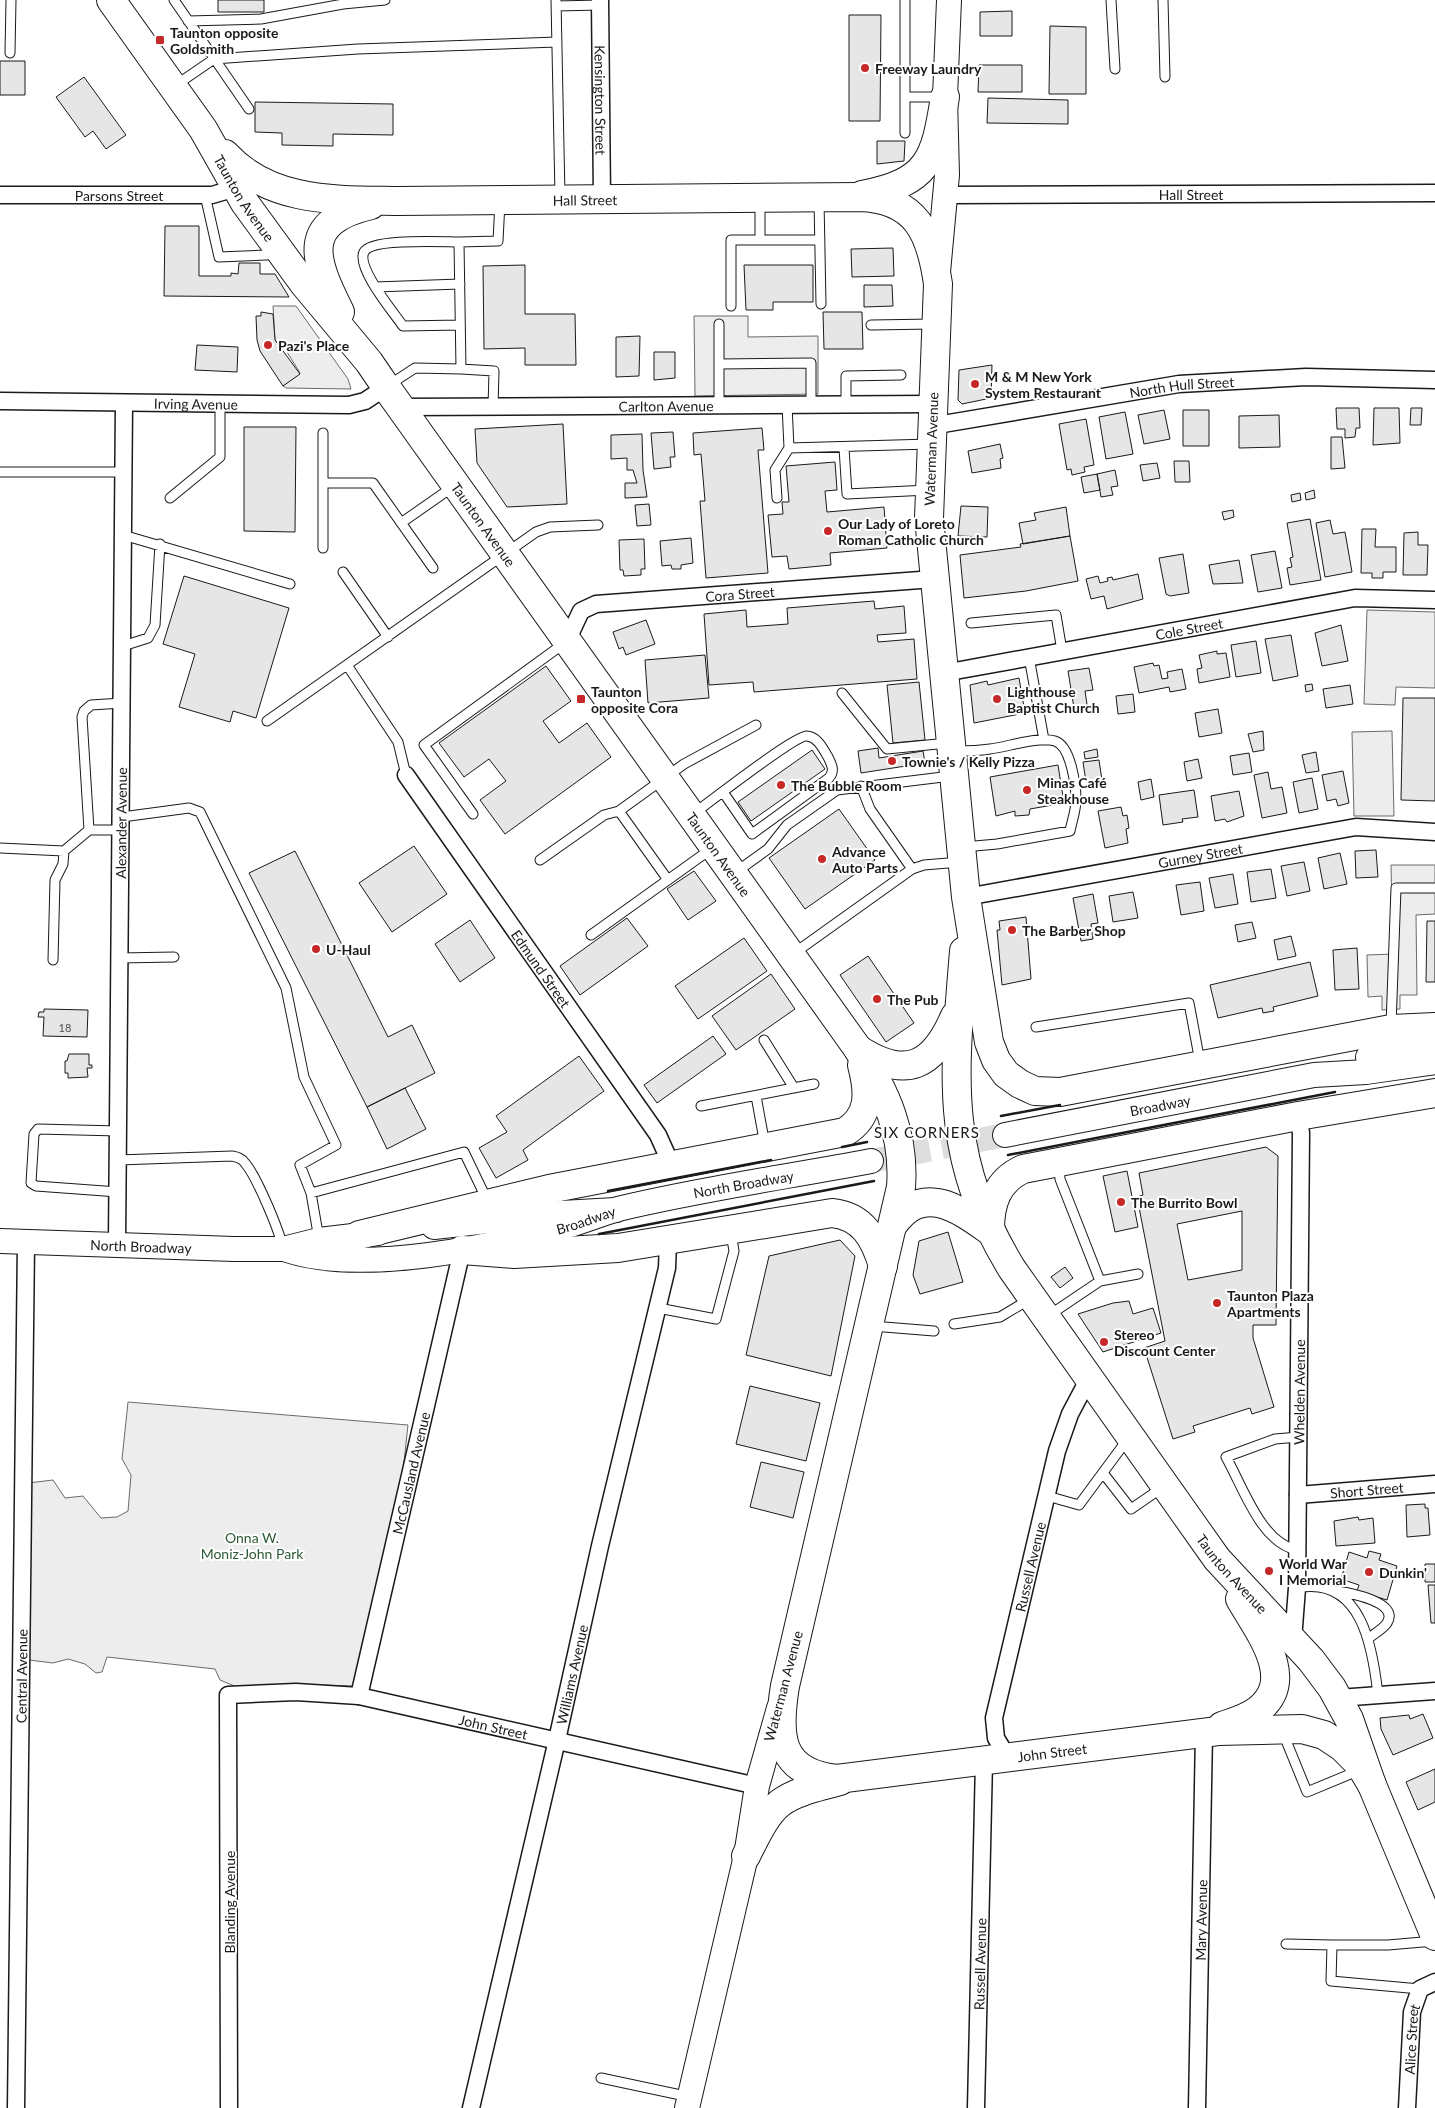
<svg xmlns="http://www.w3.org/2000/svg" width="1435" height="2108" viewBox="0 0 1435 2108" font-family="Lato,sans-serif">
  <rect width="100%" height="100%" fill="#fff"/>
  <path fill="#ededed" stroke="#6a6a6a" d="M273,306H296L348,379L351,389L286,388L283,386L300,373L284,347L282,349L275,340Z
    M694,316H748V337L818,336V394L695,396Z
    M1367,610L1435,612V688L1396,687L1395,705L1364,704Z
    M1392,731L1394,816H1354L1352,732Z
    M1391,865H1435V914L1416,915L1417,995H1400V1009L1382,1010V996L1368,997L1367,955L1393,954Z
    M128,1402L408,1425L394,1554L354,1686L290,1684L237,1687L220,1680L215,1669L107,1657L102,1672L96,1673L85,1664L68,1659L53,1663L29,1660L28,1483L53,1480L65,1498L83,1496L101,1518L117,1517L128,1511L131,1475L122,1459Z"/>
  <path fill="#e6e6e6" stroke="#1a1a1a" fill-rule="evenodd" d="M218,0H264V12H218Z
    M1012,11V36H980V12Z
    M849,15H881L880,121H849Z
    M1050,26L1086,27V94H1049Z
    M0,61H25V95H0Z
    M979,65H1022V92H978Z
    M84,77L126,135L106,149L93,131L85,137L56,97Z
    M988,98L1068,100V124L987,123Z
    M255,102L393,104V135L333,134V146L282,145V133L255,132Z
    M877,141H905L904,161L877,164Z
    M165,226H199V276H231V273L238,274L239,263H260V274H275L289,297L164,296Z
    M893,248L894,276L852,277L851,249Z
    M525,265V314H575L576,365H525V348L484,349L483,266Z
    M744,265H813V302H773V310H746Z
    M864,285H892L893,306L864,307Z
    M261,312L273,314L275,340L300,374L283,386L260,351L257,340L256,316H261Z
    M823,312H862L863,349H824Z
    M640,336L639,376L616,377V337Z
    M197,345L238,347L237,372L195,370Z
    M654,352H675V378L654,380Z
    M992,365L991,398L962,404L958,400L959,370Z
    M1336,408H1359L1360,428H1356L1355,437L1345,438V429H1337Z
    M1374,408H1399L1400,443L1373,445Z
    M1411,408H1422L1421,425H1410Z
    M1164,410L1170,439L1144,444L1138,415Z
    M1183,410H1209V446H1183Z
    M1125,412L1133,454L1106,459L1099,417Z
    M1279,415L1280,447L1239,448V416Z
    M1086,419L1094,465L1084,467L1085,472L1072,475L1071,469L1067,470L1059,424Z
    M563,424L567,504L507,507L477,463L475,429Z
    M244,427H296L295,532L244,531Z
    M762,428L764,450H758L768,573L706,578L700,501H705L701,454L694,455L693,433Z
    M673,432L675,457H670L671,467L654,469L651,433Z
    M642,434L643,470L647,497L625,498V483H637L633,470H627V458L611,459V435Z
    M1331,437H1342L1345,468L1331,469Z
    M1000,444L1003,458L1000,459L1001,468L972,473L968,451Z
    M1174,461H1189L1190,482H1175Z
    M835,462L837,490L825,491L827,512L884,507L887,548L830,553L831,565L789,569L787,556L772,557L768,515L783,514L782,502H789L786,466Z
    M1157,463L1160,478L1143,481L1140,465Z
    M1115,470L1118,486L1111,487L1113,495L1101,497L1097,474Z
    M1097,474L1100,490L1084,493L1081,477Z
    M1314,490L1315,498L1306,500L1305,493Z
    M1300,493L1301,500L1292,502L1291,495Z
    M649,504L651,525L637,526L635,505Z
    M961,506L988,507L987,537L958,536Z
    M1066,507L1070,536L1023,544L1019,523L1036,520L1034,513Z
    M1233,510L1234,517L1224,520L1222,512Z
    M1310,519L1321,580L1290,585L1287,568L1292,567L1290,558L1293,557L1287,523Z
    M1330,520L1333,534L1345,532L1352,572L1325,577L1316,523Z
    M1362,529H1376L1375,547H1396V572H1383V578H1372V573H1361Z
    M1418,532V545H1428L1427,575H1403L1404,533Z
    M1070,536L1078,581L1026,591L964,598L960,555L1021,547L1020,544Z
    M691,538L693,563L681,565V569H672L671,565L662,566L660,541Z
    M644,539L645,569H641V575L624,576L623,570H620L619,540Z
    M1275,551L1282,588L1258,592L1251,555Z
    M1183,554L1189,593L1170,596L1166,594L1159,558Z
    M1239,560L1243,583L1213,584L1209,565Z
    M1138,574L1143,599L1107,609L1104,596L1091,599L1086,579L1098,576L1100,583L1108,581L1107,578L1112,577L1113,580Z
    M184,576L289,608L256,718L233,711L230,722L179,707L195,654L163,644Z
    M874,601L875,609L904,606L906,633L877,635L878,642L914,639L917,679L754,692L753,682L709,685L704,614L746,610L747,627L788,624L787,608Z
    M646,620L655,644L626,655L623,647L619,649L613,632Z
    M1341,625L1348,661L1322,666L1315,633Z
    M1291,635L1298,676L1273,681L1265,639Z
    M1256,641L1261,673L1236,677L1231,645Z
    M1217,651V654L1226,653L1230,677L1199,683L1197,669L1202,668L1199,655Z
    M705,655L709,698L648,703L645,660Z
    M1153,663L1154,666L1159,665L1162,679L1168,678L1167,672L1182,669L1186,689L1170,692L1169,687L1139,693L1134,667Z
    M546,666L571,701L543,721L559,743L587,723L611,757L505,834L480,800L506,781L489,759L464,777L439,743Z
    M1089,668L1093,690L1085,691L1088,711L1075,714L1068,671Z
    M1019,678L1025,713L974,723L970,685L987,681L988,685Z
    M919,682L925,740L893,743L887,685Z
    M1312,684L1313,690L1306,692L1305,685Z
    M1350,685L1353,704L1326,708L1323,689Z
    M1133,694L1135,712L1118,714L1116,696Z
    M1403,698H1435V801L1401,800Z
    M1218,709L1222,733L1199,737L1195,713Z
    M1263,731L1264,750L1253,752L1248,734Z
    M878,748L879,758L923,751L925,763L861,773L858,751Z
    M1097,749L1098,757L1085,759L1084,752Z
    M812,750L825,769L751,821L738,802Z
    M1316,752L1319,771L1306,773L1302,755Z
    M1249,753L1252,772L1233,775L1230,756Z
    M1198,759L1202,778L1187,781L1184,762Z
    M1099,760L1102,780L1086,782L1083,762Z
    M1058,765L1064,803L1030,809L1029,815L1015,816V811L996,816L990,777Z
    M1343,771L1349,803L1338,806L1336,799L1327,801L1322,775Z
    M1268,772L1271,789L1282,787L1287,813L1262,818L1254,775Z
    M1312,778L1318,809L1299,813L1293,782Z
    M1151,779L1154,797L1141,800L1138,782Z
    M1194,790L1198,817L1182,819L1183,822L1163,825L1159,795Z
    M1239,791L1244,816L1227,822L1225,819L1215,821L1211,796Z
    M1121,807L1123,816L1127,815L1129,828L1126,829L1128,843L1105,848L1098,811Z
    M839,809L875,860L805,909L769,858Z
    M414,846L447,894L392,932L359,883Z
    M1376,850L1378,877L1356,878L1355,851Z
    M295,851L388,1037L412,1025L435,1073L367,1107L249,873Z
    M1340,853L1347,884L1324,889L1318,858Z
    M1304,862L1310,891L1287,896L1281,866Z
    M1271,869L1276,898L1251,902L1247,872Z
    M694,871L716,901L688,920L667,889Z
    M1233,874L1238,904L1215,908L1209,878Z
    M1200,882L1204,911L1181,915L1176,885Z
    M1133,892L1138,918L1113,922L1109,896Z
    M1093,894L1098,923L1091,924L1093,939L1081,941L1073,898Z
    M1026,917L1031,979L1002,985L997,930H1000L999,921Z
    M627,918L648,946L580,995L560,966Z
    M470,920L495,958L460,982L435,944Z
    M1427,921H1435V982H1426Z
    M1252,922L1256,938L1238,942L1235,925Z
    M1291,936L1296,956L1278,960L1274,940Z
    M744,938L767,971L698,1019L675,986Z
    M1357,948L1359,989L1335,990L1333,950Z
    M868,956L914,1023L886,1042L840,975Z
    M1310,962L1318,996L1273,1007L1274,1011L1263,1013L1262,1008L1218,1018L1210,985Z
    M771,974L795,1009L736,1050L712,1016Z
    M44,1009L88,1010L87,1037L43,1036L44,1017H38L39,1012H44Z
    M713,1036L726,1054L657,1103L644,1085Z
    M69,1054H89V1065H92V1068H87L88,1077L68,1078V1073H65V1061H67Z
    M579,1056L604,1091L523,1150L528,1160L496,1178L479,1148L507,1132L496,1116Z
    M405,1088L426,1129L387,1149L367,1107Z
    M1266,1147L1278,1156L1276,1325H1253V1338L1274,1407L1252,1414L1250,1408L1193,1426L1195,1432L1173,1439L1144,1348L1165,1341L1137,1197L1143,1195L1139,1173ZM1242,1211V1270L1188,1280L1177,1224Z
    M1127,1171L1138,1227L1115,1232L1103,1176Z
    M948,1232L963,1282L920,1294L913,1275L919,1241Z
    M840,1240L855,1256L831,1376L746,1355L769,1256Z
    M1065,1267L1073,1278L1060,1288L1051,1277Z
    M1129,1301L1133,1314L1153,1308L1161,1333L1103,1352L1078,1314L1113,1303Z
    M750,1386L820,1403L806,1461L736,1444Z
    M761,1462L804,1472L793,1518L750,1507Z
    M1425,1504V1508H1428L1430,1535L1407,1537L1406,1505Z
    M1358,1517L1359,1520L1373,1518L1375,1543L1336,1546L1334,1521Z
    M1369,1551L1381,1554L1379,1560L1397,1566L1387,1600L1357,1591L1359,1585L1341,1579L1349,1552L1367,1558Z
    M1425,1564H1435V1582H1425Z
    M1428,1585H1435V1623H1431Z
    M1423,1714L1433,1738L1393,1755L1381,1729L1380,1718L1409,1715L1410,1719Z
    M1435,1769V1802L1418,1810L1406,1782Z"/>
  <g fill="none" stroke-linecap="round" stroke-linejoin="round">
    <path stroke="#ddd" stroke-width="24" stroke-dasharray="24 12" stroke-linecap="butt" d="M871,1161L1005,1135"/>
    <g stroke="#1a1a1a" stroke-width="11">
      <path id="service" d="M174,0L249,109
        M556,0L560,196
        M905,0V97H942
        M1111,0L1115,69
        M1163,0L1165,77
        M556,6L600,5
        M188,21L261,19L343,4L385,0
        M10,53L11,0
        M176,85L214,59L358,49L557,42
        M905,133V97
        M205,195L219,257L266,255L277,253
        M760,200V240
        M819,200L821,304
        M459,242C442,242 371,238 364,252C356,268 394,313 403,326L460,325
        M375,287L460,284
        M731,306V240H820
        M719,324V405
        M871,325L933,324
        M719,364L811,363V405
        M389,385L415,368L461,369
        M846,404V376L901,375
        M787,405L789,448L930,444
        M493,407L494,371L461,369L459,242L498,241L500,202
        M323,433V548
        M844,448L847,494L928,490
        M0,472H124
        M323,483H373L433,568
        M170,498L220,457V403
        M777,498L775,470L789,448
        M401,523L454,486
        M123,535L290,584
        M343,572L388,637
        M971,623L1056,615L1062,651
        M123,646L148,638L155,625L160,544
        M1029,657L1044,740
        M347,665L398,742L406,775
        M842,693L887,749L948,743
        M267,721L536,532L550,527L598,525
        M955,751C966,751 978,751 990,749C1007,747 1039,736 1055,741C1071,746 1076,786 1076,800C1076,810 1072,821 1070,831L997,844L964,847
        M861,786L870,809L912,869
        M473,814L424,745L566,642
        M693,814C710,802 795,735 807,736C818,737 823,749 828,757C832,765 835,771 829,778L752,834L723,792
        M122,817L189,808L200,812L286,988L304,1077L336,1145L300,1165L311,1193L319,1239
        M89,830L82,717L84,711L91,705L122,703
        M0,848L64,851L89,830H122
        M540,860L604,815L619,811
        M736,872L768,849L787,825L837,790L951,776
        M668,880L619,811L684,764L756,725
        M591,935L711,849
        M793,954L912,869L924,865L960,862
        M120,958L174,957
        M53,960L55,880L63,864L64,851
        M1391,1026L1396,888H1435
        M1036,1027L1189,1003L1200,1062
        M764,1040L794,1088
        M756,1096L765,1145
        M701,1106L814,1084
        M118,1160L232,1156C237,1157 242,1158 245,1163C257,1177 279,1230 283,1248
        M118,1192L36,1186L31,1183L34,1134L38,1129L118,1131
        M311,1193L464,1152L487,1200
        M1100,1281L1138,1274
        M658,1308L716,1319L734,1251L731,1233
        M1048,1316L1100,1281L1060,1179L1059,1165
        M954,1324L1000,1317L1030,1299
        M872,1326L934,1331
        M1103,1473L1131,1509L1163,1487
        M1047,1496L1079,1505L1127,1440
        M1297,1550C1261,1543 1243,1487 1226,1457L1275,1439L1299,1437
        M1297,1588C1362,1575 1373,1649 1378,1695
        M1337,1591C1350,1593 1400,1602 1387,1623C1383,1629 1374,1634 1369,1638
        M1283,1733L1307,1792L1360,1770
        M1286,1944L1332,1945
        M1420,1989L1331,1981L1332,1945H1388L1434,1941
        M601,2078L690,2097"/>
    </g>
    <g stroke="#1a1a1a" stroke-width="19">
      <g id="minor">
        <path id="s1" d="M600,0L602,199"/>
        <path id="s2" d="M0,195H212L236,188"/>
        <path id="s3" d="M946,195L1435,193"/>
        <path id="s4" d="M0,401L349,405L365,401L386,387"/>
        <path id="s5" d="M401,407L932,404"/>
        <path id="s6" d="M931,426L1179,384L1306,377L1435,380"/>
        <path id="s7" d="M567,641L581,611L596,604L934,579"/>
        <path id="s8" d="M944,673L1355,598L1435,600"/>
        <path id="s9" d="M406,775L658,1135L671,1164"/>
        <path id="s10" d="M966,897L1356,827L1435,832"/>
        <path id="s11" d="M117,1244L124,403"/>
        <path id="s12" d="M1298,1495L1435,1484"/>
        <path id="s13" d="M1293,1640L1297,1588L1301,1133L1298,1116"/>
        <path id="s14" d="M359,1696L462,1250"/>
        <path d="M1338,1698L1435,1691"/>
        <path id="s15" d="M1008,1758L996,1738L994,1718L1057,1451L1070,1414L1089,1378"/>
        <path id="s16" d="M16,2108L26,1242"/>
        <path id="s17" d="M229,2108L228,1695L296,1692L359,1696L757,1786"/>
        <path id="s18" d="M471,2108L557,1740L600,1546L667,1268L668,1241"/>
        <path id="s19" d="M976,2108L984,1761"/>
        <path id="s20" d="M1197,2108L1204,1733"/>
        <path id="s21" d="M1407,2108L1412,2012L1420,1989L1435,1982"/>
      </g>
    </g>
    <g stroke="#1a1a1a" stroke-width="26">
      <g id="secondary">
        <path d="M938,272L947,175L945,97L949,0"/>
        <path d="M1368,1057L1435,1043"/>
        <path id="s22" d="M1005,1135L1314,1075L1366,1072L1435,1062"/>
        <path d="M434,1227L561,1213L616,1210"/>
        <path id="s23" d="M0,1241L234,1249H283L319,1240L378,1233"/>
        <path id="s24" d="M287,1250C363,1275 491,1247 567,1226C584,1221 601,1214 618,1209C700,1189 787,1177 871,1161"/>
        <path d="M687,2108L746,1856L757,1786L779,1708"/>
      </g>
    </g>
    <g stroke="#1a1a1a" stroke-width="30">
      <g id="trunk">
        <path id="s25" d="M111,0L203,129L245,203L304,284L369,362L386,387L858,1049C886,1092 905,1135 901,1187L785,1686C777,1735 778,1773 837,1779L1218,1731L1302,1729L1324,1735L1342,1747L1360,1765L1372,1785"/>
        <path id="s26" d="M225,154C270,203 336,200 397,201L860,197C917,199 931,234 938,284L929,518L966,897L989,1042L996,1060L1006,1074L1020,1084L1035,1091L1060,1092L1391,1029L1435,1027"/>
        <path d="M862,195C929,182 935,160 945,97"/>
        <path d="M340,312C314,260 299,222 371,205"/>
        <path id="s27" d="M964,951C954,1076 943,1156 1012,1269L1217,1559L1311,1660L1332,1688L1349,1719L1372,1785L1435,1936"/>
        <path d="M858,1049C906,1080 933,1067 955,1016"/>
        <path d="M893,1225C923,1182 959,1209 990,1231"/>
        <path d="M990,1230C990,1203 997,1181 1023,1169L1298,1116L1435,1093"/>
        <path d="M359,1235L549,1189L845,1132C871,1116 869,1092 862,1065"/>
        <path d="M462,1250L514,1254L618,1248L832,1213C863,1216 875,1239 883,1266"/>
        <path d="M1222,1726C1234,1722 1248,1718 1258,1710C1298,1679 1258,1631 1240,1599"/>
        <path d="M746,1856C774,1798 779,1797 840,1781"/>
      </g>
    </g>
    <use href="#service" stroke="#fff" stroke-width="9"/>
    <use href="#minor" stroke="#fff" stroke-width="16"/>
    <use href="#secondary" stroke="#fff" stroke-width="24"/>
    <use href="#trunk" stroke="#fff" stroke-width="28"/>
    <path stroke="#1a1a1a" stroke-width="2.5" d="M1001,1116L1060,1105
      M842,1147L867,1142
      M1008,1155L1335,1092
      M608,1191L771,1160
      M599,1234L874,1181"/>
  </g>
  <g fill="#c62828" stroke="#fff" stroke-width="2">
    <rect x="155" y="35" width="10" height="10" rx="2.5"/>
    <circle cx="865" cy="68" r="5"/>
    <circle cx="268" cy="345" r="5"/>
    <circle cx="975" cy="384" r="5"/>
    <circle cx="828" cy="531" r="5"/>
    <rect x="576" y="694" width="10" height="10" rx="2.5"/>
    <circle cx="997" cy="699" r="5"/>
    <circle cx="892" cy="761" r="5"/>
    <circle cx="781" cy="785" r="5"/>
    <circle cx="1027" cy="790" r="5"/>
    <circle cx="822" cy="859" r="5"/>
    <circle cx="1012" cy="930" r="5"/>
    <circle cx="316" cy="949" r="5"/>
    <circle cx="877" cy="999" r="5"/>
    <circle cx="1121" cy="1202" r="5"/>
    <circle cx="1217" cy="1303" r="5"/>
    <circle cx="1104" cy="1342" r="5"/>
    <circle cx="1269" cy="1571" r="5"/>
    <circle cx="1369" cy="1572" r="5"/>
  </g>
  <g text-anchor="middle" dominant-baseline="central" stroke-width="4" stroke-linejoin="round" paint-order="stroke">
    <g font-size="11" fill="#4d4d4d">
      <text x="65" y="1027">18</text>
    </g>
    <g font-size="14" font-weight="bold" fill="#1a1a1a" stroke="#fff" text-anchor="start">
      <text x="170" y="32">Taunton opposite<tspan x="170" dy="16">Goldsmith</tspan></text>
      <text x="875" y="68">Freeway Laundry</text>
      <text x="278" y="345">Pazi's Place</text>
      <text x="985" y="376">M &amp; M New York<tspan x="985" dy="16">System Restaurant</tspan></text>
      <text x="838" y="523">Our Lady of Loreto<tspan x="838" dy="16">Roman Catholic Church</tspan></text>
      <text x="591" y="691">Taunton<tspan x="591" dy="16">opposite Cora</tspan></text>
      <text x="1007" y="691">Lighthouse<tspan x="1007" dy="16">Baptist Church</tspan></text>
      <text x="902" y="761">Townie's / Kelly Pizza</text>
      <text x="1037" y="782">Minas Café<tspan x="1037" dy="16">Steakhouse</tspan></text>
      <text x="791" y="785">The Bubble Room</text>
      <text x="832" y="851">Advance<tspan x="832" dy="16">Auto Parts</tspan></text>
      <text x="1022" y="930">The Barber Shop</text>
      <text x="326" y="949">U-Haul</text>
      <text x="887" y="999">The Pub</text>
      <text x="1131" y="1202">The Burrito Bowl</text>
      <text x="1227" y="1295">Taunton Plaza<tspan x="1227" dy="16">Apartments</tspan></text>
      <text x="1114" y="1334">Stereo<tspan x="1114" dy="16">Discount Center</tspan></text>
      <text x="1279" y="1563">World War<tspan x="1279" dy="16">I Memorial</tspan></text>
      <text x="1379" y="1572">Dunkin'</text>
    </g>
    <g font-size="14" fill="#1a1a1a" stroke="#fff">
      <text stroke="none"><textPath href="#s1" startOffset="100">Kensington Street</textPath></text>
      <text stroke="none"><textPath href="#s3" startOffset="245">Hall Street</textPath></text>
      <text stroke="none"><textPath href="#s2" startOffset="119">Parsons Street</textPath></text>
      <text stroke="none"><textPath href="#s25" startOffset="239">Taunton Avenue</textPath></text>
      <text stroke="none"><textPath href="#s26" startOffset="372">Hall Street</textPath></text>
      <text stroke="none"><textPath href="#s6" startOffset="254">North Hull Street</textPath></text>
      <text stroke="none"><textPath href="#s4" startOffset="196">Irving Avenue</textPath></text>
      <text stroke="none"><textPath href="#s5" startOffset="265">Carlton Avenue</textPath></text>
      <text transform="translate(931 449) rotate(-88)">Waterman Avenue</text>
      <text stroke="none"><textPath href="#s25" startOffset="644">Taunton Avenue</textPath></text>
      <text stroke="none"><textPath href="#s7" startOffset="194">Cora Street</textPath></text>
      <text stroke="none"><textPath href="#s8" startOffset="249">Cole Street</textPath></text>
      <text stroke="none"><textPath href="#s11" startOffset="421">Alexander Avenue</textPath></text>
      <text stroke="none"><textPath href="#s25" startOffset="1049">Taunton Avenue</textPath></text>
      <text stroke="none"><textPath href="#s10" startOffset="238">Gurney Street</textPath></text>
      <text stroke="none"><textPath href="#s9" startOffset="236">Edmund Street</textPath></text>
      <text stroke="none"><textPath href="#s22" startOffset="158">Broadway</textPath></text>
      <text stroke="none"><textPath href="#s24" startOffset="466">North Broadway</textPath></text>
      <text stroke="none"><textPath href="#s24" startOffset="304">Broadway</textPath></text>
      <text stroke="none"><textPath href="#s23" startOffset="141">North Broadway</textPath></text>
      <text stroke="none"><textPath href="#s13" startOffset="248">Whelden Avenue</textPath></text>
      <text stroke="none"><textPath href="#s14" startOffset="229">McCausland Avenue</textPath></text>
      <text stroke="none"><textPath href="#s12" startOffset="69">Short Street</textPath></text>
      <text stroke="none"><textPath href="#s15" startOffset="199">Russell Avenue</textPath></text>
      <text stroke="none"><textPath href="#s27" startOffset="705">Taunton Avenue</textPath></text>
      <text stroke="none"><textPath href="#s16" startOffset="432">Central Avenue</textPath></text>
      <text stroke="none"><textPath href="#s18" startOffset="445">Williams Avenue</textPath></text>
      <text transform="translate(783 1686) rotate(-75)">Waterman Avenue</text>
      <text stroke="none"><textPath href="#s17" startOffset="682">John Street</textPath></text>
      <text stroke="none"><textPath href="#s25" startOffset="2291">John Street</textPath></text>
      <text transform="translate(229 1902) rotate(-90)">Blanding Avenue</text>
      <text stroke="none"><textPath href="#s20" startOffset="188">Mary Avenue</textPath></text>
      <text stroke="none"><textPath href="#s19" startOffset="144">Russell Avenue</textPath></text>
      <text stroke="none"><textPath href="#s21" startOffset="69">Alice Street</textPath></text>
    </g>
    <g font-size="14" fill="#2b5a34" stroke="#fff">
      <text x="252" y="1537">Onna W.<tspan x="252" dy="16">Moniz-John Park</tspan></text>
    </g>
    <g font-size="15" letter-spacing="1" fill="#1a1a1a" stroke="#fff">
      <text x="927" y="1132">SIX CORNERS</text>
    </g>
  </g>
</svg>
